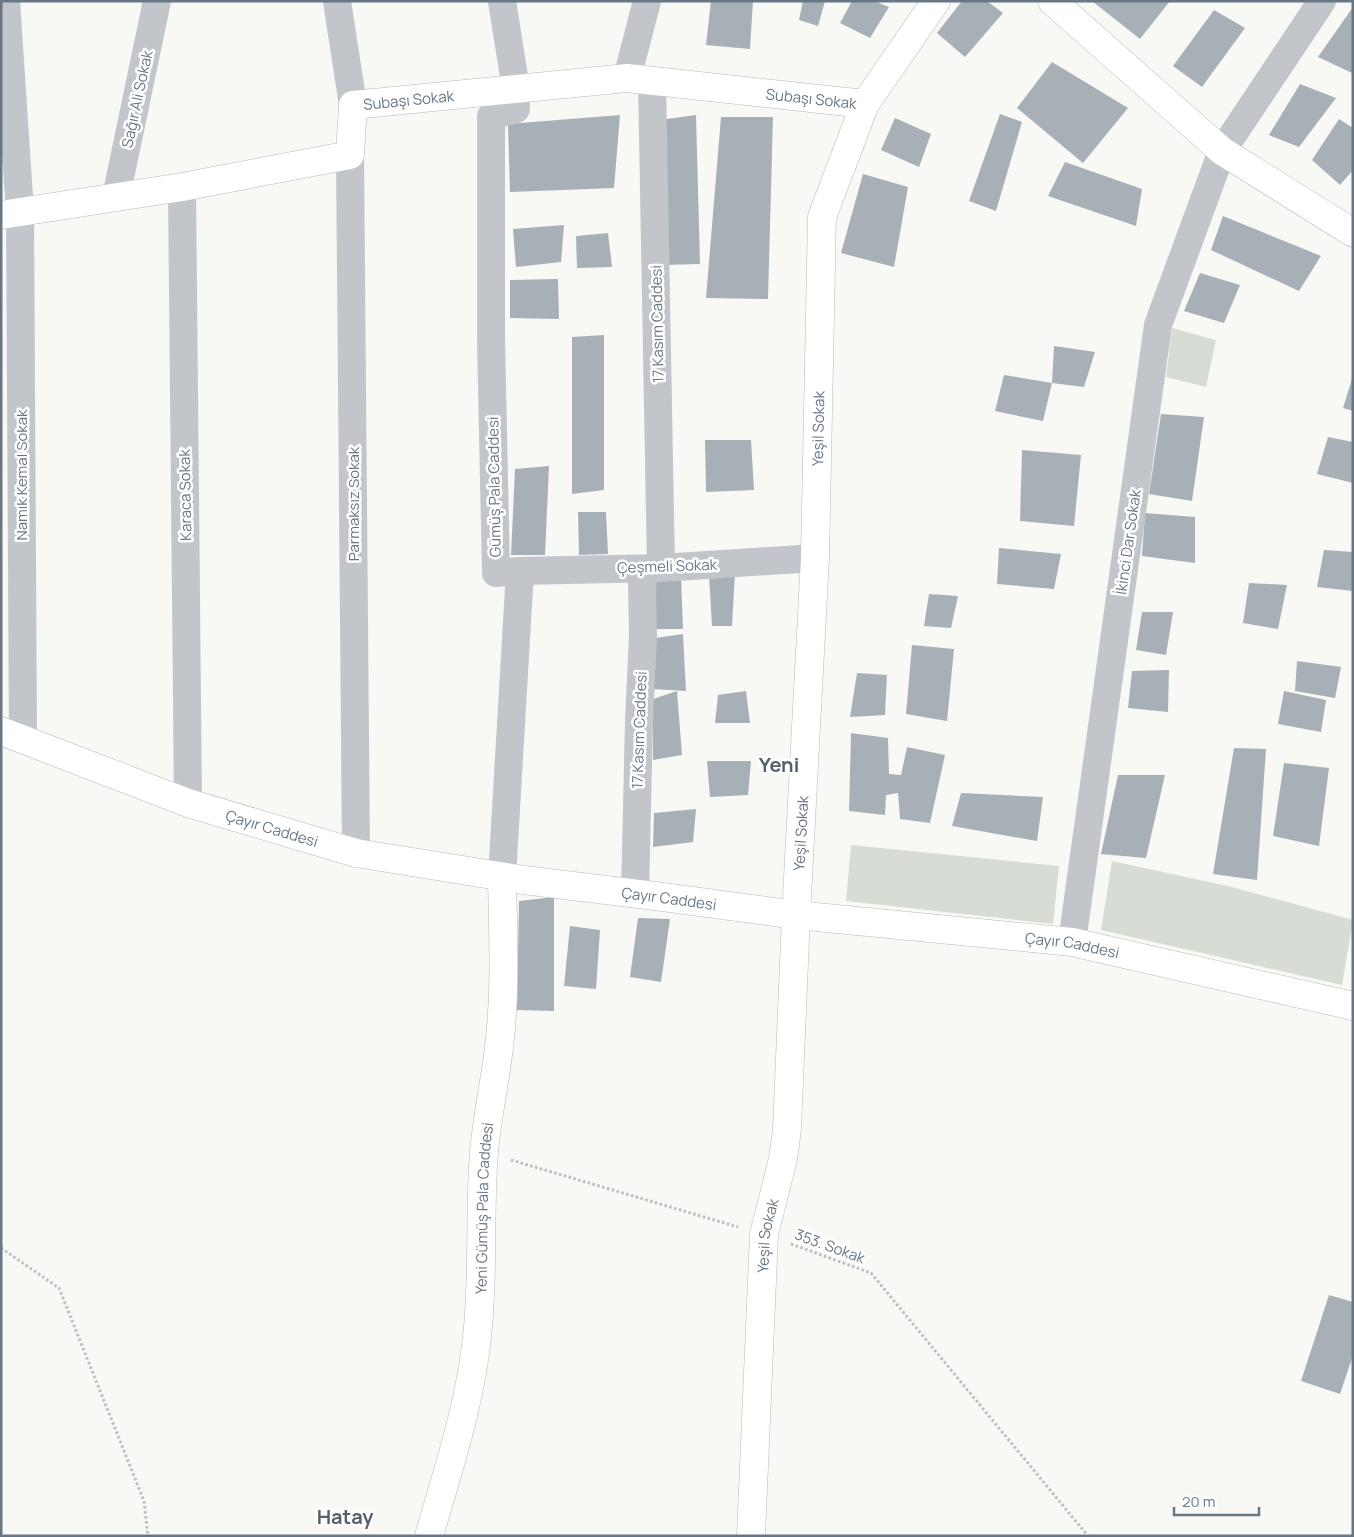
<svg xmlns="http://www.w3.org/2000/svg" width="1354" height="1537" viewBox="0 0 1354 1537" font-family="Manrope,sans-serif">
  <rect width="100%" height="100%" fill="#f8f8f5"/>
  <path fill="#d7ddd5" d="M1172,328L1216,340L1206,387L1166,377Z
    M851,845L1059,866L1053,924L846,901Z
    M1112,861L1232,887L1353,920L1342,985L1101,930Z"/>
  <path fill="#a8b0b7" d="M711,1H753L750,49L706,45Z
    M803,1H825L818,26L799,20Z
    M852,1H874L889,7L870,38L840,23Z
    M962,1H987L1003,13L965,57L937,33Z
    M1092,1H1170L1140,39Z
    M1353,7V71L1352,73L1318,57Z
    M1214,10L1245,28L1202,87L1173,66Z
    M1052,62L1128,108L1083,163L1017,108Z
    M1300,84L1336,98L1299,147L1269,135Z
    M1000,114L1022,122L996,211L969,201Z
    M620,115L614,188L510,192L508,124Z
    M696,115L700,264L664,265L660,120Z
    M721,117H773L768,299L706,298Z
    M895,118L931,134L919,167L881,150Z
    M1339,119L1353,128V170L1340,185L1312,160Z
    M1065,162L1142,189L1136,226L1048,196Z
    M863,174L908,187L894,267L841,253Z
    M1223,216L1321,256L1299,291L1211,250Z
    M564,225L561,262L516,267L513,229Z
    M608,233L612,267L577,268L576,236Z
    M1200,273L1240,285L1224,323L1184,311Z
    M558,279L559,319L510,318V280Z
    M604,335V490L572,494V337Z
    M1054,346L1095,352L1084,387L1052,383Z
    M1004,375L1052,383L1043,421L995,411Z
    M1352,379H1353V411L1343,408Z
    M1161,414L1204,417L1192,501L1149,494Z
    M1328,437L1353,442V483L1317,474Z
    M705,440H751L754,490L706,492Z
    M1022,450L1081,455L1074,526L1020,521Z
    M549,466L545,555H511L515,469Z
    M578,512H606L608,554L579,555Z
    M1145,513L1195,517V563L1142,556Z
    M999,548L1061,554L1054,589L997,584Z
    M1324,550L1353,552V591L1317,587Z
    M735,573L732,626H712L709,575Z
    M681,577L683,629H654L655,581Z
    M1249,583L1287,585L1278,629L1243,623Z
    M929,594L958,596L951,628L924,626Z
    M1142,612H1173L1166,655L1136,650Z
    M683,634L686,691L652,689L655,638Z
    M912,645L954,649L947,721L906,714Z
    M1297,661L1341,667L1335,698L1295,691Z
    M1169,670L1168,712L1128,708L1132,671Z
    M857,673L887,675L885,715L850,717Z
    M677,691L682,755L653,760V699Z
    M746,691L750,723H715L718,695Z
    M1284,691L1326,700L1321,732L1278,724Z
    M851,733L888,738L889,774L901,775L907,747L945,755L930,823L900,819L898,793L886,795L885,815L849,811Z
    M1234,748L1266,749L1257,880L1213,874Z
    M707,761H751L748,795L710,797Z
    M1284,763L1329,768L1319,846L1273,836Z
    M1118,775H1165L1146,858L1101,854Z
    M961,793L1043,797L1037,841L952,826Z
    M696,809L693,842L653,847L654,813Z
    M554,897V1011L517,1010L519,901Z
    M638,918L670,919L661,982L630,977Z
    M570,926L600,930L596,989L564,986Z
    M1329,1295L1353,1302V1355L1340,1394L1301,1381Z"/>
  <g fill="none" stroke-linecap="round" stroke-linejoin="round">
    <g stroke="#b4b9be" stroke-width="29">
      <g id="secondary">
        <path d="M1052,1L1222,151L1353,233"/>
        <path id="s1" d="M1,215L182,187L350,155L353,105L627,78L865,104"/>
        <path id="s2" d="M1,731L188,803L356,853L524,880L663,897L796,915L1072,942L1353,1006"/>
        <path id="s3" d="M429,1536C448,1470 470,1405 477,1337C484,1276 479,1213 484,1152C487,1117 495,1082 499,1047C506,990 503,934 502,877"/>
        <path id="s4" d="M751,1536L764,1234L783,1159L787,1129L796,915L815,558L822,217L865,104L936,1"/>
      </g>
    </g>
    <path stroke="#bcbec1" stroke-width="3" stroke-dasharray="2.5 2.5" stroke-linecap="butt" d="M511,1160L738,1227
      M791,1244L871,1273L1088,1536
      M1,1248L59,1288L144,1501L148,1536"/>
    <path stroke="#c2c5c9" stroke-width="28" d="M6,1L20,212L23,738
      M337,1L353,105
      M502,1L516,89V109L491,116V338L496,573L520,571L502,877
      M627,78L647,1
      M652,81L661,568
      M350,155L356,853
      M182,187L188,803
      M116,197L157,1
      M520,571L661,568L815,558
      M635,894L639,721L643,636L642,582L648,568
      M1072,942L1158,325L1222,151L1322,1"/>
    <use href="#secondary" stroke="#fff" stroke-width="28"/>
  </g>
  <g text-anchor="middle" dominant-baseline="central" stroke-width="5" stroke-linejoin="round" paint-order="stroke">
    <g font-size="15" fill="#687786" stroke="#fff">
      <text stroke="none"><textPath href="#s1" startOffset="865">Subaşı Sokak</textPath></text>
      <text transform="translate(137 99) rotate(-78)">Sağır Ali Sokak</text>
      <text stroke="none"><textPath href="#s1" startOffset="460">Subaşı Sokak</textPath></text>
      <text transform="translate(657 324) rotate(-91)">17 Kasım Caddesi</text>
      <text stroke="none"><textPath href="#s4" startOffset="1111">Yeşil Sokak</textPath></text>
      <text transform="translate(21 475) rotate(-90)">Namık Kemal Sokak</text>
      <text transform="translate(494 487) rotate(-91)">Gümüş Pala Caddesi</text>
      <text transform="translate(185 495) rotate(-91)">Karaca Sokak</text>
      <text transform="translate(353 504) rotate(-90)">Parmaksız Sokak</text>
      <text transform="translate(1128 542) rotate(-82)">İkinci Dar Sokak</text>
      <text transform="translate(667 566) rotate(-2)">Çeşmeli Sokak</text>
      <text transform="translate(639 730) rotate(-88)">17 Kasım Caddesi</text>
      <text stroke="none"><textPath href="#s2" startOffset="288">Çayır Caddesi</textPath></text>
      <text stroke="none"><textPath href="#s4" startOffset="706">Yeşil Sokak</textPath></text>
      <text stroke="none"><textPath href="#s2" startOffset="692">Çayır Caddesi</textPath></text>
      <text stroke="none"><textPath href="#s2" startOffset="1098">Çayır Caddesi</textPath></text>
      <text stroke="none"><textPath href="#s3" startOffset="334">Yeni Gümüş Pala Caddesi</textPath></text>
      <text stroke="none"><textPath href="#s4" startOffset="301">Yeşil Sokak</textPath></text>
      <text transform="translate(830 1246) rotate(20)">353. Sokak</text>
    </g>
    <g font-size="20" font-weight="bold" fill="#56606b" stroke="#fff">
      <text x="779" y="764">Yeni</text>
      <text x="345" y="1516">Hatay</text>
    </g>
  </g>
  <rect width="1354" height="1537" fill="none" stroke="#687786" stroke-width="5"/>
  <path d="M1174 1507v8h85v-8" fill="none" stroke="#687786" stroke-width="2.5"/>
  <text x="1182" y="1507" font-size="15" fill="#687786" stroke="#ffffff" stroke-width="4" paint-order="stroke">20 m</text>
</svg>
